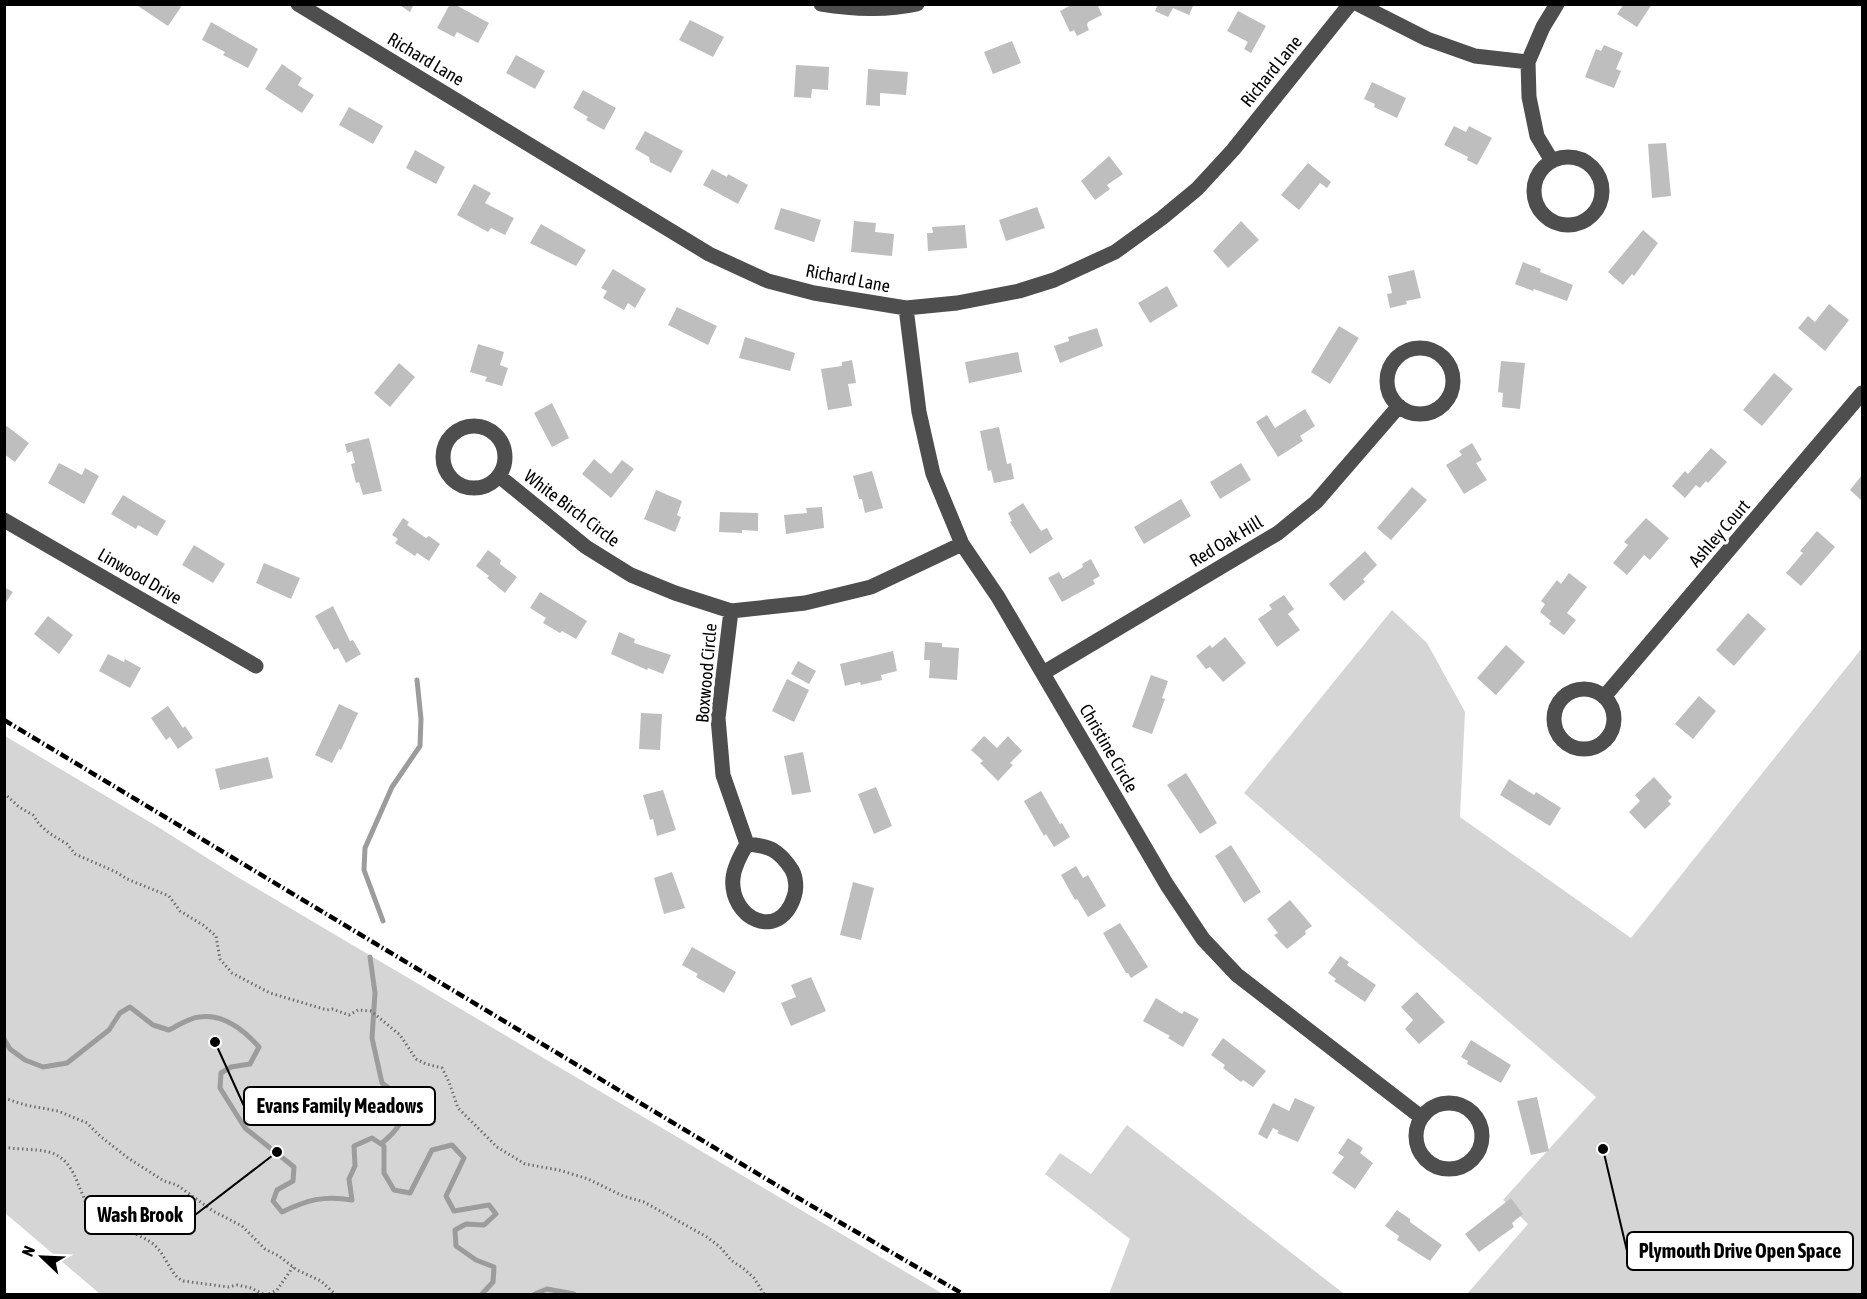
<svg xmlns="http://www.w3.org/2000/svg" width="1867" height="1299" viewBox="0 0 1867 1299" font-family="'Asap Condensed',sans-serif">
  <rect width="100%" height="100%" fill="#fff"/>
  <path fill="#d5d5d5" d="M1392,610L1427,643L1465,712L1460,817L1631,938L1862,648V1294H1467L1528,1224L1503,1200L1596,1097L1244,793Z
    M5,736L158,827L234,875L943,1294H100L5,1213Z
    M1127,1125L1343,1293L1345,1294H1109L1130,1239L1045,1174L1060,1153L1091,1174Z"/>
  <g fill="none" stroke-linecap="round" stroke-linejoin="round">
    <path stroke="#9c9c9c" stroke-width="5" d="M383,921L364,870L365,848L392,787L420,746L421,719L417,680
      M370,957L375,993L372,1038L382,1083L403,1099C404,1122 399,1129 381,1144
      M4,1039L10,1049L25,1060L43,1067L67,1063L109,1030L120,1013L130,1007L153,1025L169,1030C177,1026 189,1018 199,1017C223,1013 244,1030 259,1047L250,1064L231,1067L221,1073L220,1088L245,1128L294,1167L293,1181L277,1190L273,1201L282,1212C307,1200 324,1195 352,1200L349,1179L355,1166L354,1146L372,1138L384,1146V1173L394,1190L410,1193L432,1150L452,1145L464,1158L446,1196L454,1211L489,1205L496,1214L484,1225L466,1224L455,1230L456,1246L476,1260L494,1267L493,1282L482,1294
      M535,1294L547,1289L574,1294"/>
  </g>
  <path fill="#bebebe" d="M139,4H178L181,7L168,26L138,6Z
    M398,4H414L410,12Z
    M450,4H454L489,23L478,43L457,32L454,37L437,28Z
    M1073,4H1097L1102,15L1088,22L1087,25L1089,30L1077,36L1074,30L1070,32L1060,11Z
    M1158,4H1194L1189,15L1173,8L1168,17L1155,11Z
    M1624,4H1652L1637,27L1617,14Z
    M1238,11L1266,26L1251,53L1244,49L1248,42L1227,31Z
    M690,20L724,37L713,57L679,40Z
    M211,22L258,49L248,68L223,55L225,52L202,40Z
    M1012,41L1021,63L993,74L984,52Z
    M1604,45L1623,53L1616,69L1621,71L1614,88L1585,77L1596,49L1601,51Z
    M516,55L545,71L535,89L506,73Z
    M282,64L302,78L298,85L314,95L302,113L265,89Z
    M796,65L829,67L828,90L812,89L811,98L794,97Z
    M868,69L908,72L906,95L880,93V106L866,105Z
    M1372,82L1406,98L1397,118L1374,107L1375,104L1364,99Z
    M583,90L616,108L604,130L586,120L588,117L573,108Z
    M349,107L383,126L373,144L339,125Z
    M1454,126L1466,132L1469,126L1492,138L1477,165L1467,160L1468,157L1444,145Z
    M645,131L683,151L671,173L650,162L649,157L635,149Z
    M1666,143L1671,196L1652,198L1648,144Z
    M415,150L445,167L436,184L406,168Z
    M1109,156L1123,174L1107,185L1110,189L1095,200L1081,181Z
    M1308,163L1331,182L1327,188L1320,183L1299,210L1281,195Z
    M712,169L727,177L728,174L748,185L738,204L703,185Z
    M474,184L491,193L485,203L514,218L505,235L491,228L488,232L457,215Z
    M1037,207L1045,228L1006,241L999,220Z
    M781,208L821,220L814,242L774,229Z
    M854,221L876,223L875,232L894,234L892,256L851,252Z
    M1241,221L1259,240L1228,268L1213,251Z
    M541,224L586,250L576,266L530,243Z
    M965,225L967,248L928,251L927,233H933L932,227Z
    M1643,230L1658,243L1634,276L1632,274L1623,285L1608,272Z
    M1523,262L1541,269L1540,272L1573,285L1567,301L1534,289L1533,291L1515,284Z
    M613,269L646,289L635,308L628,303L624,310L603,298L607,291L601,288Z
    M1414,270L1421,298L1406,301L1407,304L1390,308L1387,294L1392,293L1388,276Z
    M1167,286L1178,306L1150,323L1138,303Z
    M1829,304L1849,320L1825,351L1798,328L1808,316L1815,322Z
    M677,307L717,326L708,345L668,325Z
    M1339,326L1359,338L1330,384L1311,372Z
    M1097,328L1103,346L1060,363L1054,346L1069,341L1068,337Z
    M745,337L795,353L790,371L739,358Z
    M478,344L504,352L500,365L508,368L502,386L485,381L487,377L470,372Z
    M1018,352L1022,372L969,383L965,362Z
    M852,360L856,383L848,384L852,406L828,410L821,369L842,366V362Z
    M1501,361L1525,363L1520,409L1502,407L1503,393L1498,392Z
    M399,363L415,377L390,407L374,393Z
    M1774,373L1793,389L1762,426L1743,410Z
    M552,403L569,438L552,447L534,413Z
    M1305,409L1315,426L1300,436L1303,441L1278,457L1256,422L1267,415L1275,428Z
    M4,424L29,443L15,462L4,454Z
    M999,427L1007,464L1011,463L1014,479L994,483L991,470L988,471L980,431Z
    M369,438L382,491L363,495L359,482L356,483L351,464L355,463L352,451L347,453L345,444Z
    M1472,443L1482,460L1476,463L1487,480L1464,494L1446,465L1462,455L1459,451Z
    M1711,448L1727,462L1708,483L1706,481L1700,488L1696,485L1685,498L1672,486L1685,471L1688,474Z
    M594,459L611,474L622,460L634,469L611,498L582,474Z
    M59,463L82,475L85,468L99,476L84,504L48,483Z
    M1241,463L1251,480L1220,499L1210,482Z
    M872,471L883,508L865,513L862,499H859L853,476Z
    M1862,475V501L1850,490Z
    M1412,487L1427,500L1391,540L1377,528Z
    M656,490L682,501L677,515L681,517L675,532L644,519Z
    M123,495L166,521L157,536L138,525L136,529L111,514Z
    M1181,499L1191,516L1144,544L1134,527Z
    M1023,503L1041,531L1047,528L1053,539L1030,554L1010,522L1012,521L1008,513Z
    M822,507L824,528L786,534L784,515L807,513L806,508Z
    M720,512L758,513V531L742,530V533L719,532Z
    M403,518L409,522L407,525L426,538L429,536L440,544L429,561L417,553L415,556L395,543L398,539L392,535Z
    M1646,518L1669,538L1650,560L1644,555L1627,575L1613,563L1628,545L1624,542Z
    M1817,531L1835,547L1801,586L1786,573L1803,553L1800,551Z
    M194,545L225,564L213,583L182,565Z
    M488,550L501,560L500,564L517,577L505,593L487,578L489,576L476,566Z
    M1365,551L1377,565L1363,579L1365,582L1344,601L1329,584Z
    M1091,559L1100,576L1093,580L1095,584L1062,602L1048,578L1059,572L1063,579L1083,567L1082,564Z
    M264,563L300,578L291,599L256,583Z
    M1569,573L1587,587L1567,613L1576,620L1564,635L1549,624L1551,621L1540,612L1545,604L1541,601L1557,580L1561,584Z
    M4,587L13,592L4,605Z
    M540,592L587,621L576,639L562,631L560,633L543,623L546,618L530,608Z
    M1284,595L1294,609L1288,614L1300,630L1277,647L1258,619L1272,609L1269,605Z
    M333,606L350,641L353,640L361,654L346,663L338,648L334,650L315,616Z
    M1748,613L1766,629L1734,666L1716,650Z
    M48,616L73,635L59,654L34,634Z
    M619,632L635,639L634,643L671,655L663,674L648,668L647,670L611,654Z
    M1225,637L1246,663L1223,682L1210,667L1206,669L1196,656L1210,645L1212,648Z
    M925,642L942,643V647L959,648L957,680L929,678L930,660H924Z
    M1506,645L1525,662L1496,695L1477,678Z
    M893,651L897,671L881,675L882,680L861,685L860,682L845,686L840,664Z
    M108,654L124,662L125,659L141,668L130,688L99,671Z
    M798,661L816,671L809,684L791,674Z
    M1151,675L1168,681L1162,698L1165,699L1152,734L1132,727Z
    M787,679L809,690L794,722L772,711Z
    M1699,696L1716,711L1693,739L1675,724Z
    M339,704L358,713L341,750L339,749L332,763L315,755Z
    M168,706L183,728L185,726L193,738L178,749L170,737L166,740L151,718Z
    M641,713L662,714L660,750L639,749Z
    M984,736L997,748L1008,736L1022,751L1010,763L1013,765L998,781L980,763L983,761L971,750Z
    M803,752L811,792L792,795L784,756Z
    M268,757L273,778L220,790L215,769Z
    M1186,773L1217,823L1200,834L1167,785Z
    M1654,777L1672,797L1668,801L1671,804L1645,829L1629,812L1640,801L1635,795Z
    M1509,779L1534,795L1536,792L1561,808L1550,826L1500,795Z
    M876,787L892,826L874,834L858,794Z
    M663,790L676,830L657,836L653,819L650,820L643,795Z
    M1041,791L1060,824L1062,823L1070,837L1054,847L1046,834L1044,836L1024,801Z
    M1231,845L1261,892L1244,903L1215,856Z
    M1076,866L1083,878L1088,875L1106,906L1088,917L1077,899L1075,900L1061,875Z
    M672,872L685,908L664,914L654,878Z
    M853,882L874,888L861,940L840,935Z
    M1290,900L1312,926L1305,931L1306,934L1287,949L1274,935L1278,933L1267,919Z
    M1120,923L1148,967L1131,978L1128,973H1126L1103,933Z
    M692,947L736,972L724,993L696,977L698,974L682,965Z
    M1340,956L1349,962L1347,965L1376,985L1365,1002L1334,981L1336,979L1328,973Z
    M811,977L826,1011L791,1026L781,1003L796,997L791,985Z
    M1417,992L1445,1022L1419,1044L1405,1029L1413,1020L1401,1007Z
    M1156,998L1182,1014L1184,1011L1199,1019L1183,1047L1168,1038L1170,1036L1143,1021Z
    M1223,1038L1266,1071L1253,1087L1243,1080L1241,1082L1223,1068L1225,1065L1211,1055Z
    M1471,1040L1511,1065L1501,1083L1467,1064L1468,1061L1461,1057Z
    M1537,1097L1549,1151L1531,1155L1517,1101Z
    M1295,1098L1315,1107L1298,1142L1277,1133L1279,1131L1273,1128L1267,1139L1258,1134L1273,1103L1289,1111Z
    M1348,1138L1363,1148L1360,1153L1373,1163L1355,1189L1332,1173L1344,1157L1338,1153Z
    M1511,1198L1523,1214L1512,1223L1514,1227L1479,1252L1465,1234Z
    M1397,1210L1410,1219V1222L1442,1245L1430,1261L1397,1240L1399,1236L1385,1226Z"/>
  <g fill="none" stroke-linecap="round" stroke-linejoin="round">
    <path stroke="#707070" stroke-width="3" stroke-dasharray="1.5 3" stroke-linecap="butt" d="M4,793L19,807L33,815L39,824L49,833L67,844L75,854L116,872L127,879L169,896L180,911L203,925L216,936L220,959L232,973L270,993L327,1010L332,1009L349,1015L358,1010L371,1011L400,1035L416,1059L426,1064L442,1068L449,1082L458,1108L497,1147L525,1164L559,1170L588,1179L623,1196L644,1202L707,1237L720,1247L732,1261L743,1268L754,1278L764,1294
      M4,1098L25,1105L58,1111L87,1123L100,1136L128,1158L164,1181L177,1185L213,1211L242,1226L265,1249L279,1256L297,1270L321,1281L335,1294
      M4,1147C38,1153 61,1142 77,1181C80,1190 85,1198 87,1208L115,1213C123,1233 136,1232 152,1243C164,1252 168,1268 178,1278L183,1281L228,1287L237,1285L251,1288L263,1294
      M269,1294L277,1290L293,1267"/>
    <path stroke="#4e4e4e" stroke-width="15" d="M298,4L709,254L768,281L814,293L906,308L957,303L1019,291L1054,280L1115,252L1162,218L1197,189L1233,150L1350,4
      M821,4C854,9 885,11 917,4
      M1358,4L1427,39L1475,56L1528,62
      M1534 191a34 34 0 1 1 68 0a34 34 0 1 1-68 0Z
      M1552,161L1537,136L1529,97L1528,62L1543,27L1557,4
      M906,308L919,412L933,474L962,544L998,597L1167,885L1203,939L1237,975L1421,1117
      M1387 381a33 33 0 1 1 66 0a33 33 0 1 1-66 0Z
      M443 457a31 31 0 1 1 62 0a31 31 0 1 1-62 0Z
      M499,476L586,547L631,575L675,593L731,611L805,603L871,587L962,544
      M4,520L256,666
      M731,611L718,718L723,775L747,844C741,854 734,867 733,878C729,918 779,943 794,897C797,889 796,877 792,870C779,850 770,846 747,844
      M1043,673L1278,533L1316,502L1399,406
      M1554 719a30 30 0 1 1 60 0a30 30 0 1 1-60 0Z
      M1604,697L1862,393
      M1416 1136a33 33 0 1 1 66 0a33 33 0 1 1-66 0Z"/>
    <path stroke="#000" stroke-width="4.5" stroke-dasharray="9 3 1.5 3" stroke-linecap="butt" d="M4,720L793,1195L963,1294"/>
  </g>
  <g text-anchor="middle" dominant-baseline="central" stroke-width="6" stroke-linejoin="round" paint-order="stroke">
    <g font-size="18" fill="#000" stroke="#fff">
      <text transform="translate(426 59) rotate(31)">Richard Lane</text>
      <text transform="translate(1271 71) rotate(-51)">Richard Lane</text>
      <text transform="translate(848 278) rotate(11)">Richard Lane</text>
      <text transform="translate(572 508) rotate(37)">White Birch Circle</text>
      <text transform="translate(1719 533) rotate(-49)">Ashley Court</text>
      <text transform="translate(1226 541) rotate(-31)">Red Oak Hill</text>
      <text transform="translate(140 576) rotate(30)">Linwood Drive</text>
      <text transform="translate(706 673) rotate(-85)">Boxwood Circle</text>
      <text transform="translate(1109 748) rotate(60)">Christine Circle</text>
    </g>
  </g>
  <path fill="none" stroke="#000" stroke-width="2" d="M215 1042L244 1106M277 1152L195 1215M1603 1149L1627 1251"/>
  <g fill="#000" stroke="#fff" stroke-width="2">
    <circle cx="215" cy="1042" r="6"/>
    <circle cx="277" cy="1152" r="6"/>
    <circle cx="1603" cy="1149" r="6"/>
  </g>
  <g fill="#fff" stroke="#000" stroke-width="2">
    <rect x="244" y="1087" width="191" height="38" rx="6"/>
    <rect x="85" y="1196" width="110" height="38" rx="6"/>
    <rect x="1627" y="1232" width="226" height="38" rx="6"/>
  </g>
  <g font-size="20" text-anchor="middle" font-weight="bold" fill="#000">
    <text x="340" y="1113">Evans Family Meadows</text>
    <text x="140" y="1222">Wash Brook</text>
    <text x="1740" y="1258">Plymouth Drive Open Space</text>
  </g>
  <rect width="1867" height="1299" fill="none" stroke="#000000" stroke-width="12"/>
  <g transform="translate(42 1257) rotate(293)" stroke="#ffffff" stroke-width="4.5" paint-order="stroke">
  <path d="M0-4.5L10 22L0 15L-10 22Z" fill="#000000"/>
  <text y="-9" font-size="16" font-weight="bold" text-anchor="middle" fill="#000000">N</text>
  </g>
</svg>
